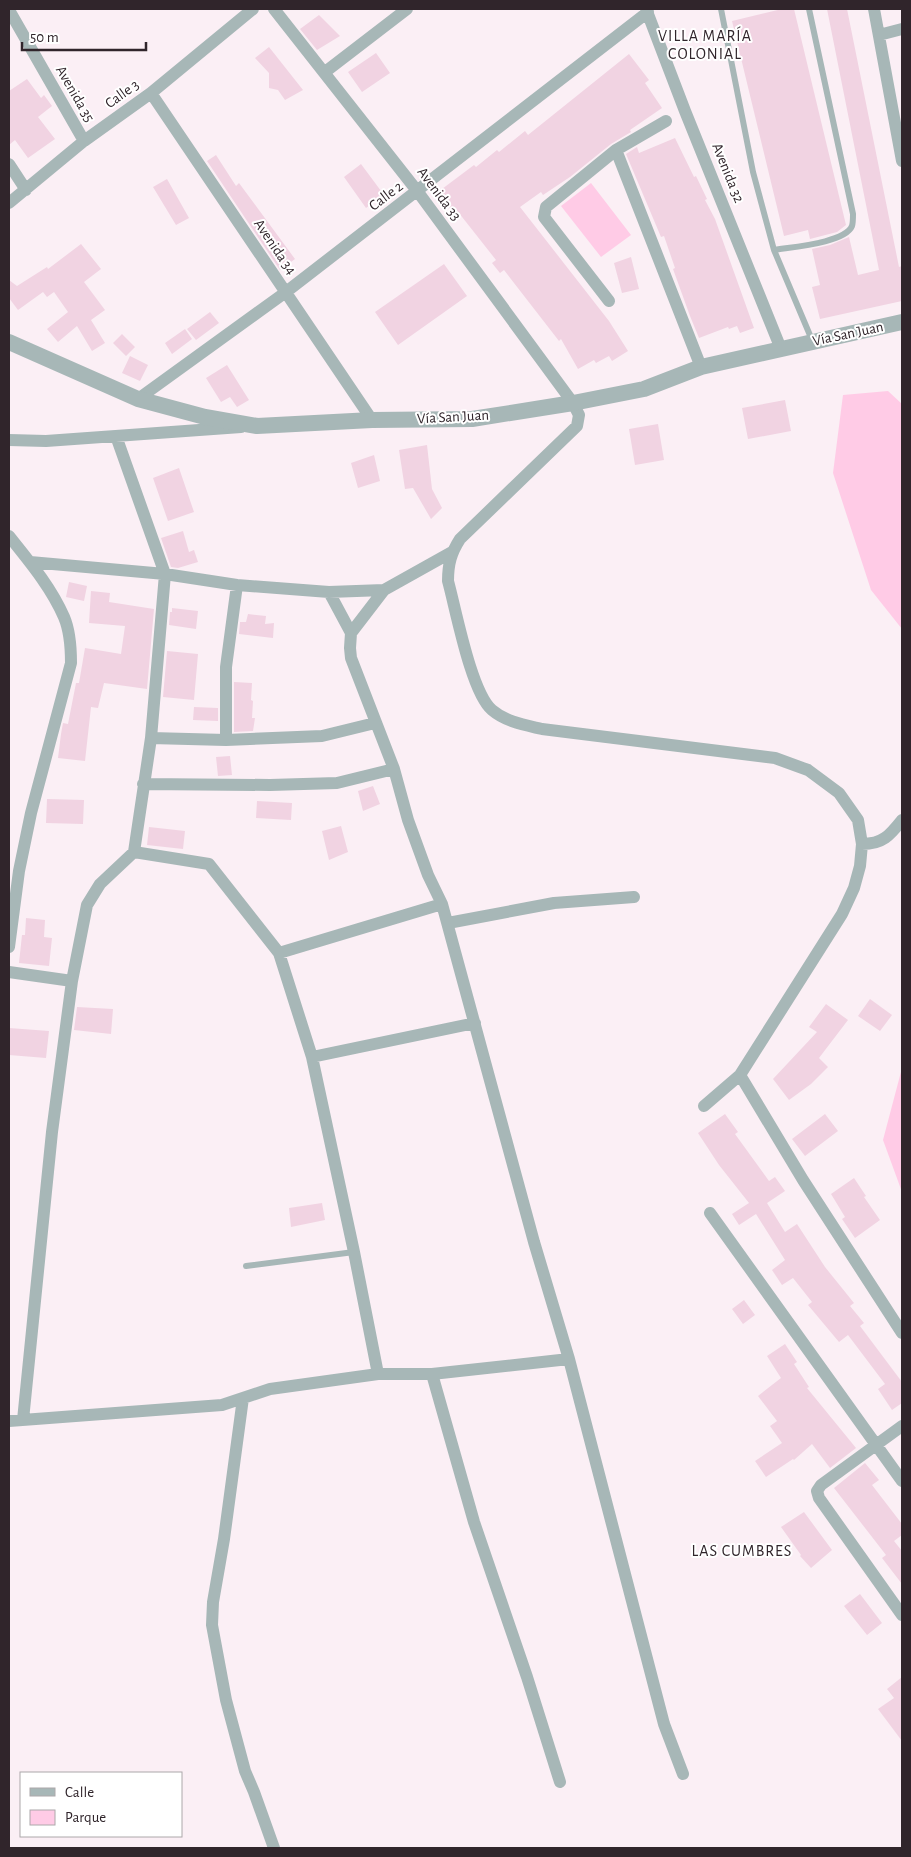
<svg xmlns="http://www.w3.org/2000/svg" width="911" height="1857" viewBox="0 0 911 1857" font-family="'Alegreya Sans',sans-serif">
  <rect width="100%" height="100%" fill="#fbeff5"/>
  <path fill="#ffcbe6" d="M591,183L631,235L601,257L561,206Z
    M888,391L902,404V629L871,590L833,473L843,395Z
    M902,1068V1192L883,1140Z"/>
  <path fill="#f1d3e2" d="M782,9H794L846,225L837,232L810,239L808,230L784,236L732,21Z
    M827,9H847L899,267L902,266V301L820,319L812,287L820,285L812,249L830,245L849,237L858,275L879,270Z
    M319,15L340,36L317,50L300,29Z
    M269,47L303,90L285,100L278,90L269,88V73L255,58Z
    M376,53L390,73L362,92L348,72Z
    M629,54L649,80L645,83L662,108L630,130L631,132L611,144L570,177L543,195L541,192L520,207L609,321L628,351L612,361L609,356L596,363L594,360L578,369L561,339L559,341L504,270L500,273L492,263L496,260L455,208L452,211L438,192L474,165L476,167L497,150L499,152L525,131L528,135Z
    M27,79L41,98L44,95L52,106L38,117L55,139L28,158L15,140L9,145V91Z
    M675,138L694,177L696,176L707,199L705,200L715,219L754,328L740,333L737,326L729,329L728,327L699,338L690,316L673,269L675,268L664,236L661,237L626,154L637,147L639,153Z
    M216,155L236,186L239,183L295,259L280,270L207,161Z
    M361,164L384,195L366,208L344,177Z
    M167,179L189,218L176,225L153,187Z
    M81,244L101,269L84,282L105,310L91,320L105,343L92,351L77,326L58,342L47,329L68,312L54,292L47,297L43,292L18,310L9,298V280L17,286L47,267L48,269Z
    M631,257L639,289L622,293L614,263Z
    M444,264L467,296L398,345L375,312Z
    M210,312L219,323L196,340L187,329Z
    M185,329L192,339L172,354L165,343Z
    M122,334L135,347L126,356L113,343Z
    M130,356L148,365L140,381L122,373Z
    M227,365L249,400L237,407L230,397L221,402L206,378Z
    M785,400L791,431L748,439L742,408Z
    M658,424L664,460L635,465L629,429Z
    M427,445L432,489L442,508L431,519L413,488L405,489L399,450Z
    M374,455L380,481L358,488L351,463Z
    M179,468L194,512L168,521L153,478Z
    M183,531L189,552L194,550L198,562L178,568L171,567L161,538Z
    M69,582L87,586L84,601L66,597Z
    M91,591L110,593L109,602L154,609L147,689L104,683L98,708L91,707L85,761L58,758L61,734L63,723L68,724L76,683H79L85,648L121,654L125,626L89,623Z
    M172,608L198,611L196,629L169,625L170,612H172Z
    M248,614L266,616L265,624L274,623L273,638L239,634L240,622H246Z
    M167,651L198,654L194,700L163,697Z
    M234,682L252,683L251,700L253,701L252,718H255L253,731L234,732Z
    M194,707L218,708V721L193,720Z
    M230,756L232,775L218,776L216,757Z
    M373,786L380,804L363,811L358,791Z
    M47,799L84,800L83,824L46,823Z
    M257,801L292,803L291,820L256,818Z
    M341,826L348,852L329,860L322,831Z
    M149,827L185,831L183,849L147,845Z
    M26,918L45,920L44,937L52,938L49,966L19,963L22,935H25Z
    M870,999L892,1015L880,1031L858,1016Z
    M826,1004L848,1020L819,1058L828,1067L811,1084L789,1100L773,1079L817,1032L809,1027Z
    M77,1007L113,1009L111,1034L74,1030Z
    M9,1028L49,1031L46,1058L9,1055Z
    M725,1114L738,1132L735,1134L769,1181L775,1177L785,1191L767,1203L785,1232L797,1224L825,1267L854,1303L850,1306L864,1323L860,1326L902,1382V1403L892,1410L878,1389L885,1384L848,1335L839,1342L808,1305L812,1302L793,1278L782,1285L772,1270L785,1260L756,1214L739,1225L732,1214L749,1203L719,1165L698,1133Z
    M825,1114L838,1131L805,1156L792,1139Z
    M854,1178L866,1196L864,1197L880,1220L855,1238L842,1219L845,1217L831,1194Z
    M322,1203L325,1220L291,1227L289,1208Z
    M744,1300L755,1315L743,1324L732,1309Z
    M785,1344L797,1362L794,1364L809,1387L807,1388L856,1448L830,1468L812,1444L794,1460L793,1459L766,1477L755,1461L782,1443L770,1426L777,1421L758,1396L781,1378L767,1356Z
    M865,1463L879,1480L872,1485L902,1524V1535L894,1541L902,1551V1584L882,1558L886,1555L834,1488Z
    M804,1512L832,1550L811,1568L800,1556L801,1555L781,1527Z
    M860,1594L882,1623L867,1635L844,1606Z
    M902,1677V1741L878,1709L894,1698L887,1689Z"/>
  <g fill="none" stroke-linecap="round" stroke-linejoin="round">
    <path stroke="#a7b7b7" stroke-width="6" d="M721,9L753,172L774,250L812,340
      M774,250C791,247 845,243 852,226C853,223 853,218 853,214L809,9
      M246,1266L354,1252"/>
    <path stroke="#a7b7b7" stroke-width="12" d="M274,9L418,192L573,403L579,415L577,426L460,539C451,553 448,564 448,581C456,610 471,692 492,710C506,722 525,725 542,729L775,758L808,770L839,793L858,820L862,844L860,866L854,888L842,914L740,1075
      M646,9L685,111L781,349
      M874,9L902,161
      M9,10L84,141
      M879,35L902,29
      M325,72L407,9
      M151,93L372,420
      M616,150L701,367
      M9,164L26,190
      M9,203L84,141L151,93L253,9
      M609,301L544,217L546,207L616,150L666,121
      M138,399L286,292L648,12
      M9,440L46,441L241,427
      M9,536C29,561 51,587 64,617C70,631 71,648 71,663L31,813L19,871L9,947
      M452,552L384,590L351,633L350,648L351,658L394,769L408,820L428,875L442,904L534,1242L569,1359L664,1724L683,1774
      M30,562L165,574L237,585L329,592L384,590
      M329,592L351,633
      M151,738L226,740L322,736L375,723
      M226,740V667L237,585
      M143,784L270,785L337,783L394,769
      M862,844C883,844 890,835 902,820
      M134,852L209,864L279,953L312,1057L354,1252L378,1374
      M448,923L554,903L634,897
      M279,953L442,904
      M9,972L72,981
      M312,1057L475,1023
      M704,1106L740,1075L803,1180L902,1333
      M710,1213L902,1481
      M432,1374L474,1522L527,1677L560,1782
      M243,1398L224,1539L213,1602L212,1625L226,1700L245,1771L254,1792L274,1848
      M23,1420L52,1132L72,981L87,905L100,884L134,852L151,738L165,574L116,436
      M9,1421L222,1405L270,1389L378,1374H432L569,1359
      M902,1426L821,1485L817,1491L819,1498L902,1615"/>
    <path stroke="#a7b7b7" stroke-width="16" d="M9,342L138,399L205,417L257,426L372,420L472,419L573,403L644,389L701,367L902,322"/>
  </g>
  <g text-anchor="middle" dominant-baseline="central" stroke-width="4" stroke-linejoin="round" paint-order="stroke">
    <g font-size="15" fill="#30252b" stroke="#fff">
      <text transform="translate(75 94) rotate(60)">Avenida 35</text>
      <text transform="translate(122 94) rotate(-36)">Calle 3</text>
      <text transform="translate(728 173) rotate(68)">Avenida 32</text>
      <text transform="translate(439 194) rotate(53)">Avenida 33</text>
      <text transform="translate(386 196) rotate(-37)">Calle 2</text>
      <text transform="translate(275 247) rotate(56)">Avenida 34</text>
      <text transform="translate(848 334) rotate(-12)">Vía San Juan</text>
      <text transform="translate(453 417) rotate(-3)">Vía San Juan</text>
    </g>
    <g font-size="16" letter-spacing="1" fill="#30252b" stroke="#fff">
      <text x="705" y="36">VILLA MARÍA<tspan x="705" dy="18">COLONIAL</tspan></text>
      <text x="742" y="1551">LAS CUMBRES</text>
    </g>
  </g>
  <rect width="911" height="1857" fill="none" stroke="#30252b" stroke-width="20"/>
  <rect x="20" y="1772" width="162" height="65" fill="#ffffff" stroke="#aca8aa"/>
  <rect x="30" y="1788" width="25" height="8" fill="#a7b7b7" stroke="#aca8aa"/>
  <text x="65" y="1797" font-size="15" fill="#30252b">Calle</text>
  <rect x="30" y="1810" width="25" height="15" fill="#ffcbe6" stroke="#aca8aa"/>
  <text x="65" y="1822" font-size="15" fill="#30252b">Parque</text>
  <path d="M22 42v8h124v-8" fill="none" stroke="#30252b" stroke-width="2.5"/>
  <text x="30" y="42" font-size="15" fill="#30252b" stroke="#ffffff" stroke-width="4" paint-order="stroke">50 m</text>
</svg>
